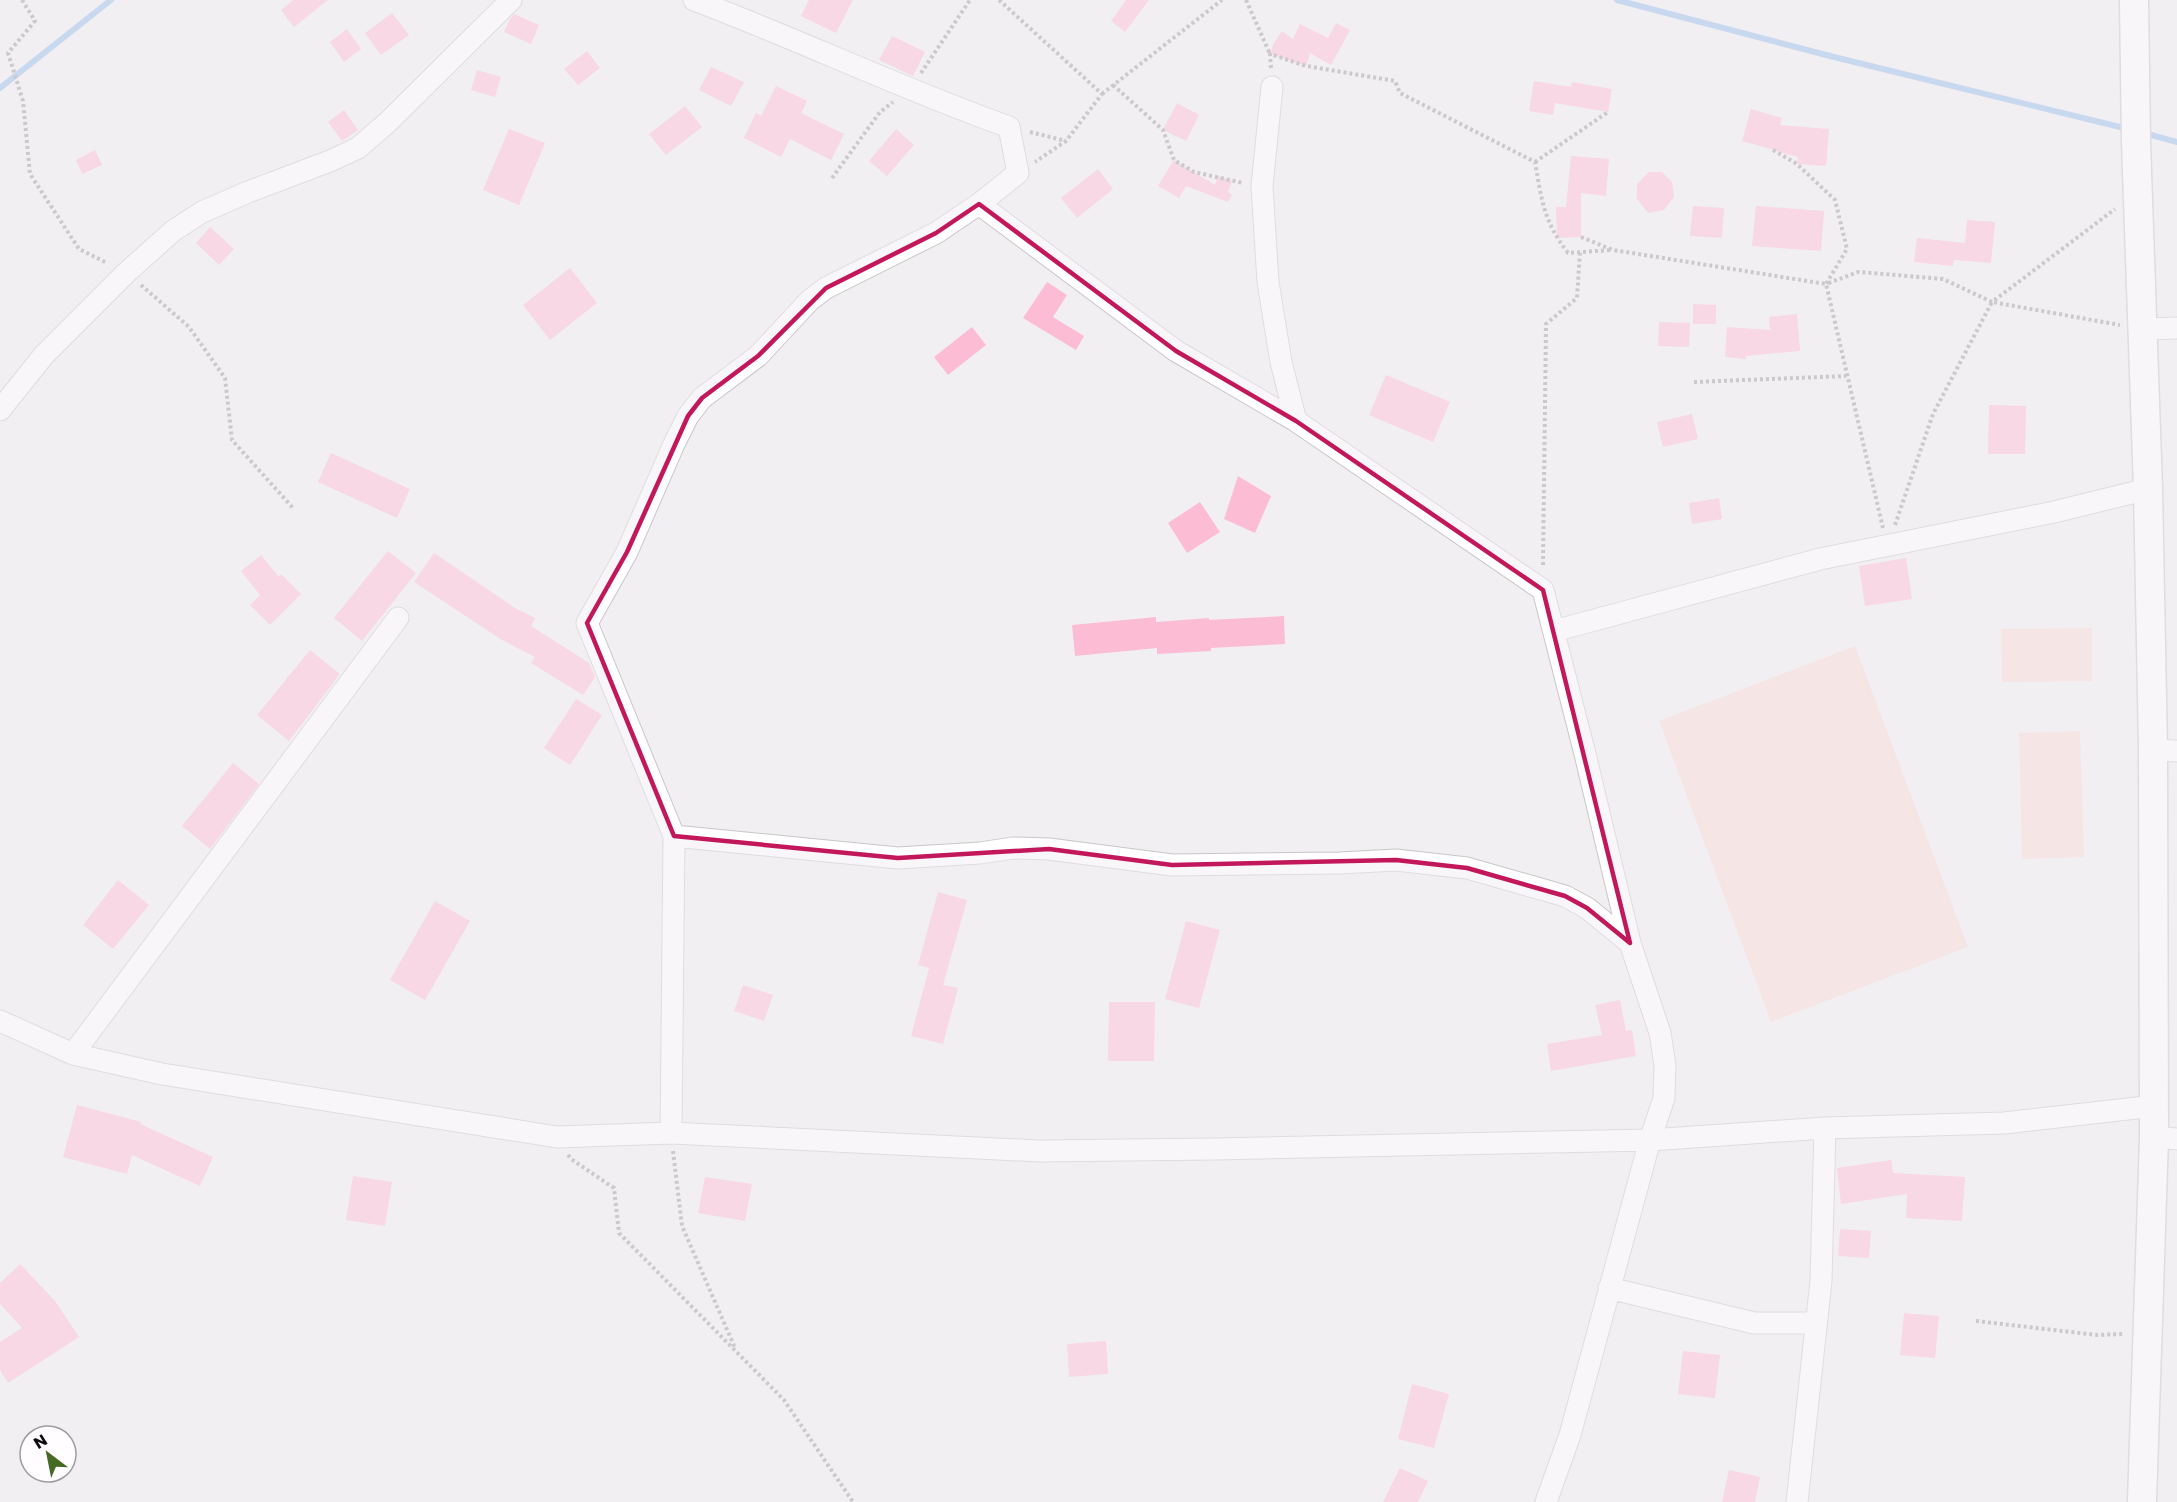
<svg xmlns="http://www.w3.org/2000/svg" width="2177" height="1502" viewBox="0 0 2177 1502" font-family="Poppins,sans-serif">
  <rect width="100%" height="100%" fill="#f2eff3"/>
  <path fill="#f8dbd5" d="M2092,628V681L2002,682L2001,629Z
    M1855,646L1968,947L1771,1022L1659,721Z
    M2080,731L2084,857L2022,859L2019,733Z"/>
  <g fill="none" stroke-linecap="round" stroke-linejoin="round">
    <path stroke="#96beec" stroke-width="6" d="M1617,0L1834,57L2128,129
      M0,88L111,0
      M2144,133L2177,142"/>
  </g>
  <path fill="#fcbcd3" d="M293,0H328L294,27L281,10Z
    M809,0H853L836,33L801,16Z
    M1126,0H1149L1125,32L1111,21Z
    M392,13L409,35L381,55L365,33Z
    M514,14L539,25L531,44L504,32L510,19Z
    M1336,23L1350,30L1331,65L1310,53L1306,66L1270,54L1274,43L1282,31L1293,39L1300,24L1328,38Z
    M347,29L361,49L344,62L330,42Z
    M892,36L925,52L913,76L879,60Z
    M587,51L600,68L578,85L564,69Z
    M711,67L744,82L731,106L699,90Z
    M477,70L501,77L495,97L471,90Z
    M1534,81L1571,87L1572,82L1612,89L1608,112L1555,103L1553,115L1529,111Z
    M776,86L807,101L801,113L844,134L831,160L790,139L781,157L744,138L756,113L761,116Z
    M1177,103L1199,115L1186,141L1163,130Z
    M685,106L702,127L666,155L649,134Z
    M1751,109L1782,118L1780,125L1829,129L1826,166L1797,164L1798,157L1742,141Z
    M344,110L358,130L342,141L328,122Z
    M509,129L545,143L519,205L483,190Z
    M896,129L914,145L887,176L869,161Z
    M95,150L102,165L82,174L76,160Z
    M1571,156L1609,159L1606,196L1581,193V237L1557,238L1556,207H1566Z
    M1174,160L1215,185L1218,176L1232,181L1228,192L1232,195L1228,202L1186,186L1179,198L1158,186Z
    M1098,169L1113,189L1077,218L1061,198Z
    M1649,172H1662L1672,182L1674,197L1664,210L1648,213L1637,199V184Z
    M1693,206L1724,208L1722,238L1690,236Z
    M1756,206L1824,211L1821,251L1752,246Z
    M1967,220L1995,222L1991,263L1954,260L1953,266L1914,262L1917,238L1965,243Z
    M210,227L234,249L219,265L196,243Z
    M570,268L597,303L550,340L523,305Z
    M1047,282L1067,295L1053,317L1084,336L1076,350L1023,318Z
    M1693,304L1716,305V324H1693Z
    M1797,314L1800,351L1746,356V359L1725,357L1727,327L1770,330L1769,317Z
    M1659,322L1690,323L1689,347L1658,346Z
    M972,327L986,345L948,375L934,357Z
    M1386,375L1450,402L1433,442L1369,415Z
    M1989,405L2026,406L2025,454H1988Z
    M1692,414L1698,439L1663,447L1657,422Z
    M331,453L410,489L397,518L318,482Z
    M1238,476L1271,496L1255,533L1224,519Z
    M1719,498L1722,519L1692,524L1689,503Z
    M1200,502L1220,532L1187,553L1168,523Z
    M388,551L416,573L362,641L334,618Z
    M434,553L515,608L535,618L531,626L589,663L595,677L583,695L531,663L535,657L502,640L414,582Z
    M261,555L279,577L281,574L301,594L270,625L250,605L260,595L241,571Z
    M1906,558L1912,599L1865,606L1859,566Z
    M1284,616L1285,644L1211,648V651L1157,654V648L1075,656L1072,625L1156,617V622L1209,618V620Z
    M310,650L340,674L289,741L257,715Z
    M576,699L602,715L570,765L544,748Z
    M233,763L259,784L210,849L182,826Z
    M118,880L149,905L113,949L83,925Z
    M938,892L967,900L943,985L958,988L943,1044L911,1036L929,968L918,965Z
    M435,901L470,921L425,1000L390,980Z
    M1186,921L1220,930L1199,1008L1165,999Z
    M743,985L773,995L764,1021L734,1011Z
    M1620,1000L1626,1031L1632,1030L1636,1056L1551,1071L1547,1044L1602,1035L1595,1005Z
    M1109,1002H1155L1154,1061H1108Z
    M77,1105L141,1122L140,1124L213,1157L200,1186L132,1155L127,1174L63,1157Z
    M1891,1160L1893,1173L1965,1177L1962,1221L1906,1218L1907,1194L1841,1204L1837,1168Z
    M353,1176L392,1182L385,1226L346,1220Z
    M705,1177L752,1184L745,1221L698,1213Z
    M1840,1229L1871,1231L1869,1258L1838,1256Z
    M20,1264L55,1301L79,1337L8,1383L0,1370V1342L22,1328L0,1304V1283Z
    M1904,1313L1939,1316L1935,1358L1900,1355Z
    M1106,1341L1108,1374L1069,1377L1067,1344Z
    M1683,1351L1720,1355L1715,1398L1678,1394Z
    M1412,1384L1449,1394L1434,1448L1398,1439Z
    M1400,1468L1428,1481L1418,1502H1383Z
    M1729,1470L1760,1477L1755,1502H1722Z"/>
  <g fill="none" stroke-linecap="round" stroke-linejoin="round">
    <g stroke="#c9c6c9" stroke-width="23">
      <path id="street" d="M1272,87L1262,186L1268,282L1281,362L1296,421
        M979,204L1176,351L1296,421L1543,590L1585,754L1630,943
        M2143,329L2177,328
        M0,410L44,355L126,273L173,231L202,212L248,192L330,161L358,148L388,122L511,0
        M1554,631L1820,559L2054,512L2148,489
        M2153,750L2177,751
        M674,836L898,858L980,853L1013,848L1049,849L1172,865L1340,863L1396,860L1467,868L1565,896L1587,908L1630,943L1660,1033L1665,1065L1664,1098L1650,1140L1570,1435L1546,1502
        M0,1021L73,1054L162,1074L557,1137L671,1133L1040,1151L1215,1149L1650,1140L1825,1128L2004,1123L2154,1106
        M73,1054L398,618
        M671,1133L674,836L587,623L627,552L674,444L688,416L702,398L758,356L810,300L826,288L936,233L979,204L1018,173L1009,127C902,89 800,40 694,0
        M2154,1137L2177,1139
        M1609,1288L1754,1323H1816
        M1797,1502L1821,1281L1825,1128"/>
    </g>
    <g stroke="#c9c6c9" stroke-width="31">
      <path id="secondary" d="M2134,0L2136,142L2148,489L2153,750L2154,1137L2142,1502"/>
    </g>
    <path stroke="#9d9b9e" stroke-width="4" stroke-dasharray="3 3" stroke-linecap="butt" d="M22,0L35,21L8,53L23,101L30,174L79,249L107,263
      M999,0L1102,94L1066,141L1035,162
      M1246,0L1270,54
      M1271,68L1270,54L1306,66L1395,81L1400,93L1535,162C1542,201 1543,220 1568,253L1611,250
      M921,73L970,0
      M1113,85L1163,130L1174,160L1194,172L1243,183
      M1102,94L1222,0
      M1030,132L1066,141
      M1773,150L1797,164L1835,200L1847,249L1826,284L1858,272L1943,279L1992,302L2115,209
      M1535,162L1608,112
      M832,178L880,112L893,102
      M1581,237L1613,250L1826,284L1883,528
      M141,285L189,327L225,378L232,440L293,508
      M1694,382L1846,376
      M1895,525L1933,414L1992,302L2120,325
      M1543,565L1546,324L1577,298L1580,252
      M673,1151L682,1226L735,1348
      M568,1155L571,1159L614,1188L619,1233L784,1400L853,1502
      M1976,1321L2097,1335L2124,1334"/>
    <use href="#street" stroke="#fff" stroke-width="21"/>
    <use href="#secondary" stroke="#fff" stroke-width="28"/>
  </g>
  <path d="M0 0H2177V1502H0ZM979,204L1176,351L1296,421L1543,590L1630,943L1587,908L1565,896L1467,868L1396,860L1172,865L1049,849L898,858L674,836L587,623L627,552L688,416L702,398L758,356L826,288L936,233Z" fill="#f2eff3" fill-opacity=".55" fill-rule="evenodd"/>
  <path fill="none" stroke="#c2185b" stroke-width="4.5" stroke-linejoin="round" d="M979,204L1176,351L1296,421L1543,590L1630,943L1587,908L1565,896L1467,868L1396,860L1172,865L1049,849L898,858L674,836L587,623L627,552L688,416L702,398L758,356L826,288L936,233Z"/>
  <g transform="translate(48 1454) rotate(328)"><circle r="28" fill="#fffdff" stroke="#9e9d9e" stroke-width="1.5"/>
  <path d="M0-4.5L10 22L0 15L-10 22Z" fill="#456a23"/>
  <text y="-9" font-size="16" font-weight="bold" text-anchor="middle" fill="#0d0c0d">N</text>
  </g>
</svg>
